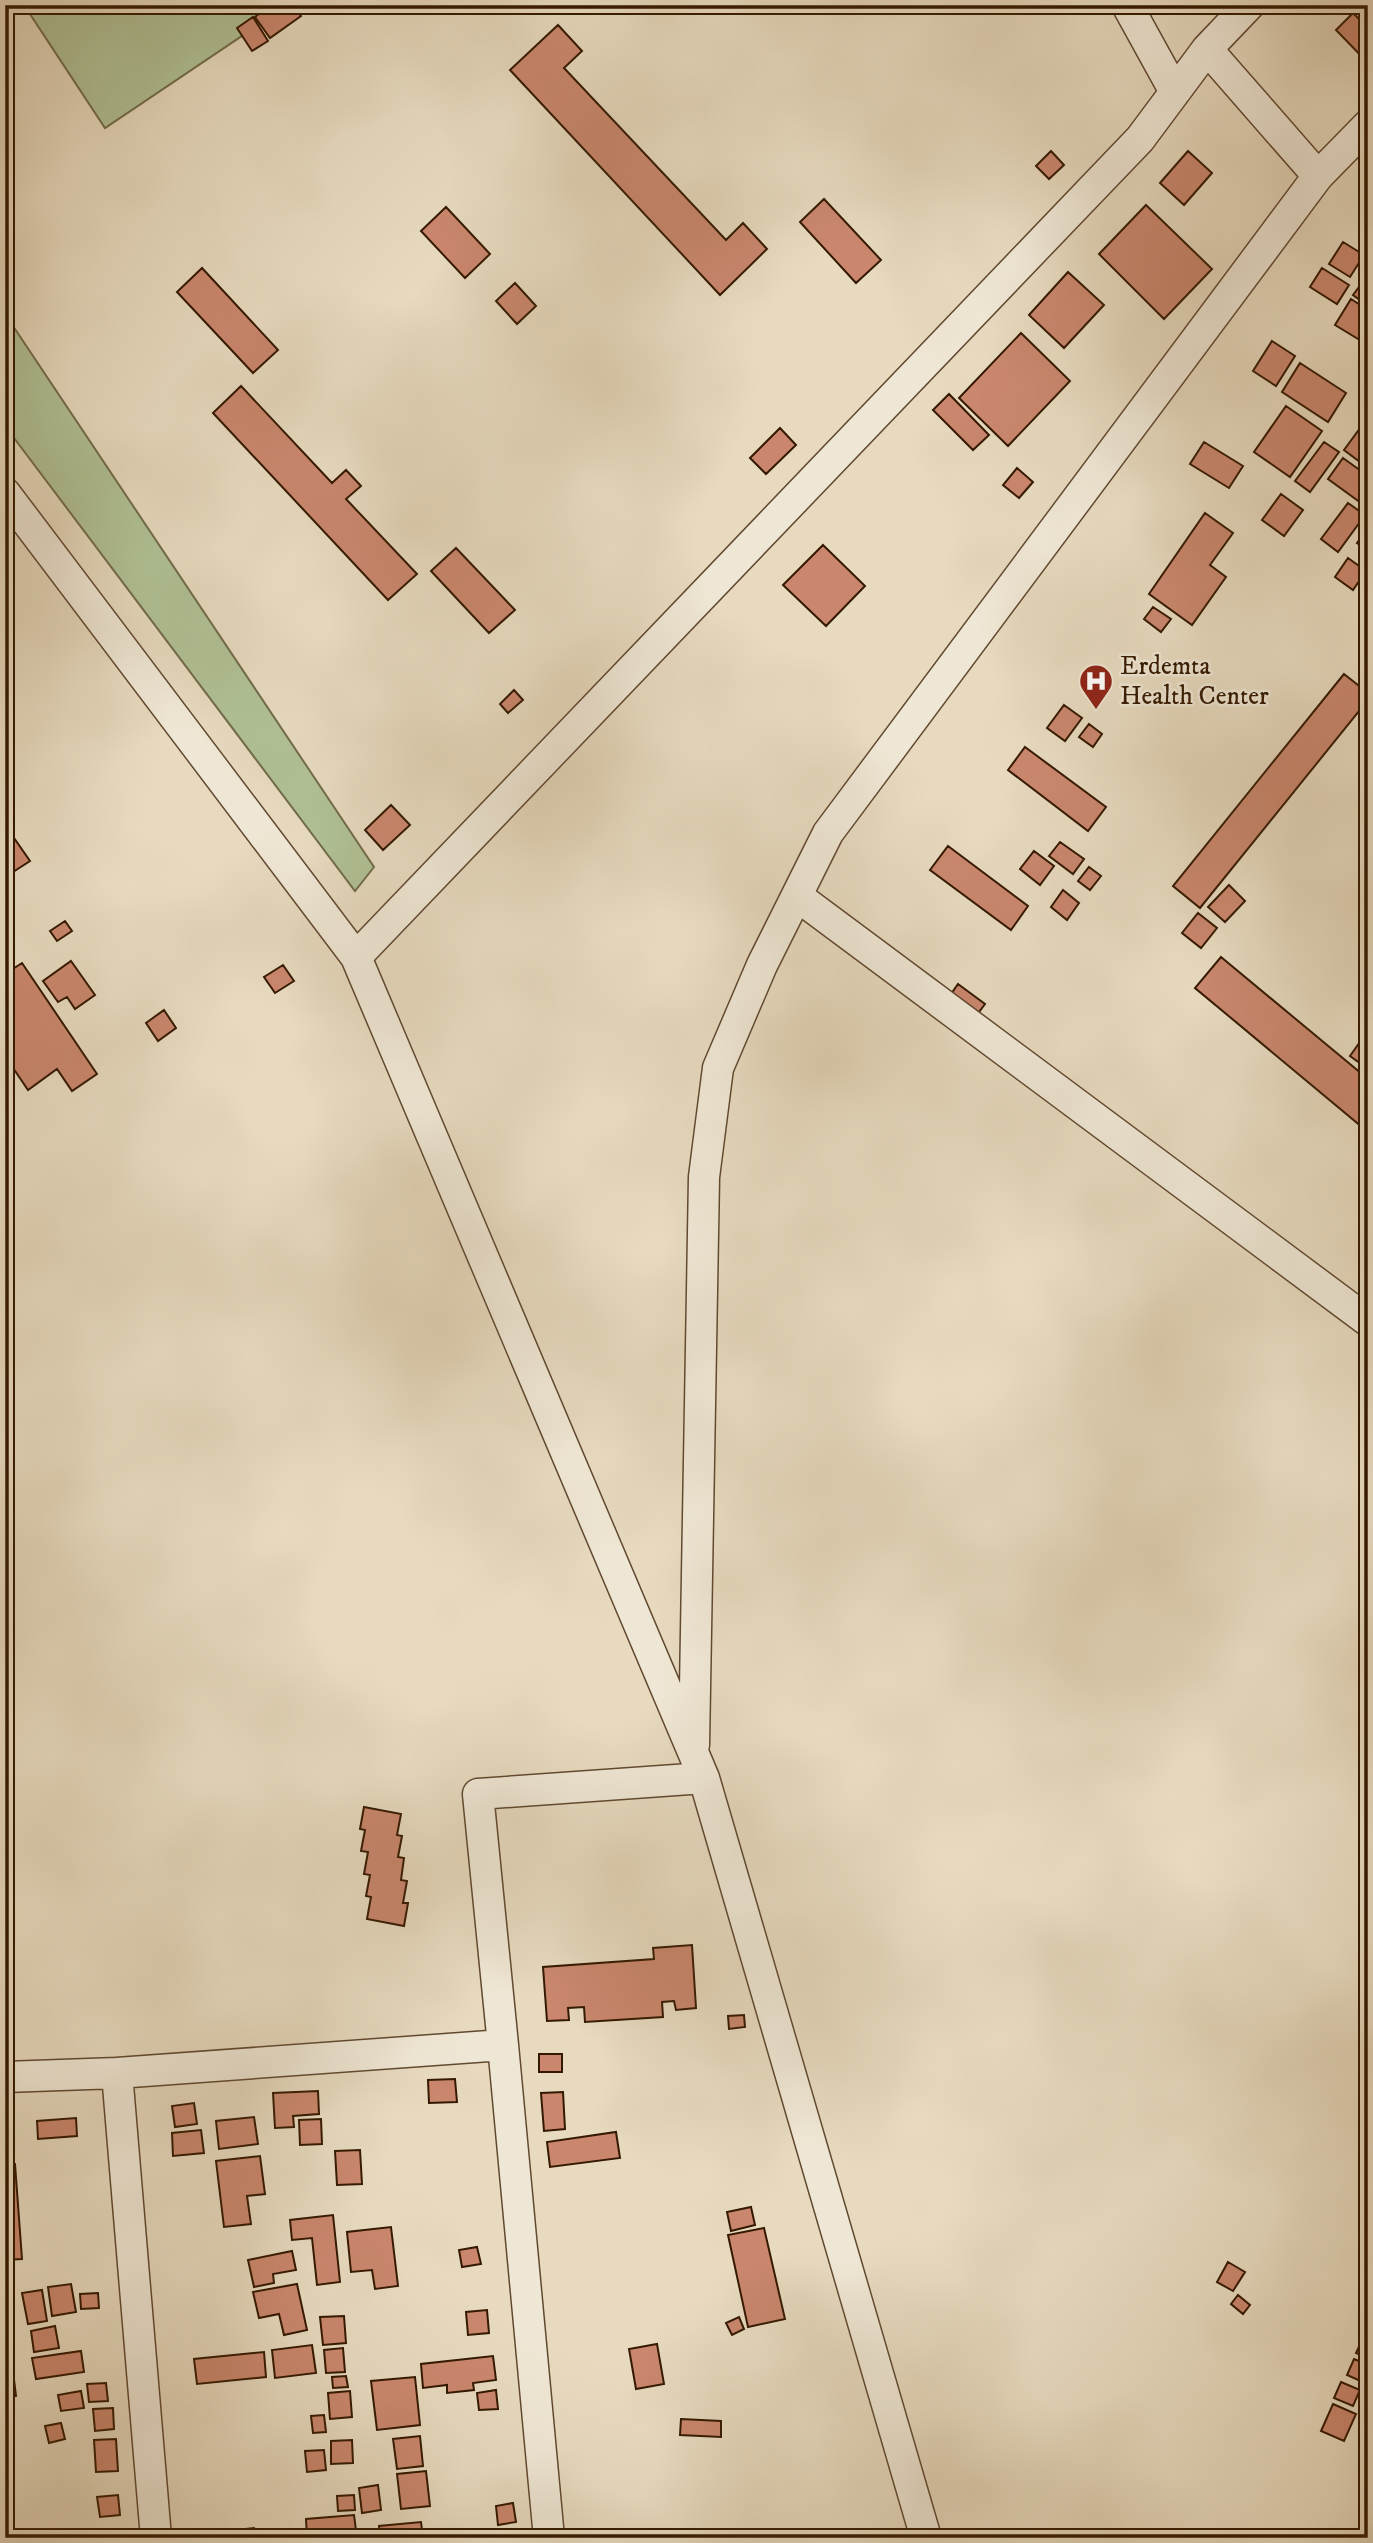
<svg xmlns="http://www.w3.org/2000/svg" width="1373" height="2543" viewBox="0 0 1373 2543" font-family="'IM FELL DW Pica',serif">
  <rect width="100%" height="100%" fill="#e7dabf"/>
  <filter id="stains"><feTurbulence type="fractalNoise" baseFrequency=".00286" numOctaves="4"/><feColorMatrix values="0 0 0 0 .2 0 0 0 0 .09 0 0 0 0 .02 0 0 0 .5 -.17"/></filter>
  <radialGradient id="worn" r=".72"><stop offset=".6" stop-color="#630" stop-opacity="0"/><stop offset="1" stop-color="#630" stop-opacity=".3"/></radialGradient>
  <path fill="#b0c196" stroke="#726d4b" stroke-width="2" d="M24,5H288L105,128Z
    M5,314L374,867L355,891L5,426Z"/>
  <path fill="#ca876e" stroke="#341900" stroke-width="2" d="M270,5H293L301,16L270,38L255,17Z
    M1353,13L1368,28V63L1336,30Z
    M253,17L268,41L252,51L237,28Z
    M558,25L582,51L564,68L726,240L743,223L767,249L720,295L510,70Z
    M1051,151L1064,165L1049,179L1036,166Z
    M1188,151L1212,173L1184,205L1160,183Z
    M824,199L881,260L856,283L800,222Z
    M1146,205L1212,269L1164,319L1099,254Z
    M446,207L490,254L465,278L421,231Z
    M1343,242L1364,255L1350,277L1329,264Z
    M202,268L278,350L253,373L177,292Z
    M1322,268L1349,285L1337,304L1310,287Z
    M1068,272L1104,305L1064,348L1029,315Z
    M1368,275V306L1353,295Z
    M515,283L536,306L517,324L496,301Z
    M1351,299L1368,310V345L1335,325Z
    M1021,333L1070,381L1008,446L959,398Z
    M1272,341L1295,356L1276,386L1253,371Z
    M1300,363L1346,393L1328,422L1282,392Z
    M241,386L332,483L346,470L361,486L346,499L417,574L388,600L213,413Z
    M949,394L989,435L973,450L933,410Z
    M1286,406L1322,431L1290,477L1254,452Z
    M780,428L796,445L766,474L750,458Z
    M1358,431L1368,438V468L1344,450Z
    M1204,442L1243,466L1229,488L1190,464Z
    M1324,442L1339,452L1310,492L1295,481Z
    M1343,458L1368,476V508L1328,479Z
    M1017,468L1033,482L1019,498L1003,485Z
    M1281,494L1303,510L1284,536L1262,520Z
    M1348,503L1365,515L1338,552L1321,539Z
    M1205,513L1233,533L1210,565L1226,577L1192,625L1149,594Z
    M1368,528V551L1357,543Z
    M823,545L865,586L826,626L783,585Z
    M456,548L515,610L489,633L431,571Z
    M1348,558L1366,571L1353,590L1335,577Z
    M1153,607L1171,619L1161,632L1144,619Z
    M1344,674L1368,693V700L1200,908L1173,886Z
    M514,690L523,700L508,713L500,704Z
    M1064,705L1082,718L1065,741L1047,728Z
    M1089,724L1102,734L1093,747L1079,737Z
    M1025,747L1106,807L1088,831L1008,770Z
    M391,805L410,825L383,850L365,830Z
    M5,825L30,861L10,874L5,867Z
    M1060,842L1084,859L1073,874L1049,856Z
    M948,846L1028,906L1011,930L930,870Z
    M1034,851L1054,866L1040,885L1020,869Z
    M1089,867L1101,876L1090,890L1078,881Z
    M1229,885L1245,901L1225,922L1208,907Z
    M1063,890L1079,903L1067,920L1051,907Z
    M1198,913L1217,928L1201,948L1182,933Z
    M65,921L72,931L57,941L50,931Z
    M1221,957L1368,1079V1132L1195,988Z
    M71,961L95,995L75,1009L67,997L58,1002L43,981Z
    M22,963L97,1074L72,1091L57,1069L28,1090L5,1056V996L12,991L5,981V974Z
    M283,965L294,981L275,993L264,977Z
    M958,984L985,1004L976,1016L949,997Z
    M164,1010L176,1028L158,1041L146,1023Z
    M1367,1032L1368,1033V1069L1350,1056Z
    M364,1807L401,1814L397,1835L402,1836L398,1857L404,1858L401,1880L407,1881L403,1903H408L404,1926L367,1919L371,1897L366,1896L370,1875L364,1874L368,1852L361,1851L365,1830L360,1829Z
    M692,1945L696,2008L676,2010L674,2001L662,2002L663,2017L585,2022L584,2007L568,2008L569,2020L547,2021L543,1967L654,1959L653,1948Z
    M744,2015L745,2027L729,2029L728,2016Z
    M539,2054H562V2072H539Z
    M455,2079L457,2102L429,2103L428,2080Z
    M318,2091L319,2114L293,2116L294,2127L275,2128L273,2093Z
    M563,2092L565,2129L544,2131L541,2093Z
    M194,2103L197,2124L175,2127L172,2106Z
    M254,2117L258,2144L219,2149L216,2121Z
    M76,2118L77,2136L38,2139L37,2121Z
    M321,2119L322,2144L300,2145L299,2120Z
    M201,2130L204,2153L173,2156L172,2133Z
    M616,2132L620,2158L550,2167L547,2142Z
    M360,2150L362,2184L337,2185L335,2151Z
    M260,2156L265,2194L247,2196L251,2224L224,2227L216,2161Z
    M15,2164L22,2259L5,2260V2165Z
    M751,2207L755,2225L731,2231L727,2212Z
    M333,2215L340,2282L317,2285L312,2238L292,2240L290,2220Z
    M391,2227L398,2286L375,2289L372,2270L351,2272L347,2232Z
    M764,2228L785,2319L748,2327L728,2235Z
    M477,2247L481,2264L462,2267L459,2250Z
    M292,2251L296,2270L273,2274L274,2283L254,2287L248,2260Z
    M1228,2262L1245,2272L1233,2291L1217,2282Z
    M71,2284L76,2312L52,2316L48,2287Z
    M297,2284L307,2330L284,2335L279,2314L259,2318L253,2292Z
    M42,2290L47,2321L28,2324L22,2293Z
    M98,2293L99,2308L81,2309L80,2294Z
    M1238,2295L1250,2305L1243,2314L1231,2304Z
    M487,2310L489,2333L468,2335L466,2312Z
    M344,2316L346,2343L323,2345L320,2317Z
    M739,2317L744,2329L732,2335L726,2323Z
    M55,2326L59,2348L34,2352L31,2331Z
    M1364,2336L1368,2337V2358L1356,2353Z
    M657,2344L664,2384L636,2389L629,2349Z
    M312,2345L316,2373L275,2378L272,2350Z
    M343,2348L345,2372L326,2373L324,2350Z
    M81,2351L84,2372L36,2379L32,2358Z
    M264,2352L266,2377L197,2384L194,2359Z
    M11,2355L16,2396L5,2398V2356Z
    M493,2356L496,2380L473,2383L474,2390L447,2393V2385L423,2388L421,2364Z
    M1354,2359L1368,2365L1365,2383L1347,2375Z
    M346,2376L348,2387L333,2388L332,2377Z
    M415,2377L420,2425L377,2430L371,2381Z
    M1341,2382L1360,2390L1353,2406L1334,2398Z
    M106,2383L108,2401L89,2402L87,2384Z
    M496,2390L498,2409L479,2410L477,2393Z
    M81,2391L84,2408L61,2411L58,2395Z
    M350,2391L352,2417L330,2419L328,2393Z
    M1333,2404L1356,2414L1344,2441L1321,2431Z
    M113,2408L114,2429L95,2431L93,2409Z
    M324,2415L326,2432L313,2433L311,2416Z
    M681,2419L721,2421V2437L680,2435Z
    M61,2423L65,2439L49,2443L45,2426Z
    M420,2436L423,2466L397,2469L393,2439Z
    M116,2439L118,2471L96,2472L94,2440Z
    M352,2440L353,2463L331,2464V2441Z
    M324,2450L326,2470L307,2472L305,2451Z
    M426,2471L430,2506L401,2509L397,2474Z
    M378,2485L381,2510L362,2513L359,2488Z
    M118,2495L120,2515L100,2517L97,2497Z
    M354,2495L355,2510L338,2511L337,2496Z
    M513,2503L516,2522L498,2525L496,2506Z
    M354,2515L357,2538H307L306,2519Z
    M421,2522L423,2538H380L379,2526Z
    M254,2528L255,2538H208L207,2533Z"/>
  <g fill="none" stroke-linecap="round" stroke-linejoin="round">
    <g stroke="#614930" stroke-width="33">
      <path id="minor" d="M1127,5L1175,92
        M1207,49L1318,176L1368,125
        M5,493L356,957L704,1778L926,2538
        M797,896L1368,1321
        M356,957L1140,139L1207,49L1249,5
        M694,1745L704,1177L718,1068L762,965L828,833L1318,176
        M503,2045L549,2538
        M117,2073L156,2538
        M5,2077L117,2073L503,2045L478,1794L704,1778"/>
    </g>
    <use href="#minor" stroke="#efe7d5" stroke-width="30"/>
  </g>
  <defs>
    <g id="hospital-pin" transform="scale(1.75)"><path d="M0 17L-7.5 6A9.5 9.5 0 1 1 7.5 6Z" fill="#8f2418" stroke="#efe7d5"/><path d="M-5-5h3v3.5h4V-5h3V5h-3V1.5h-4V5h-3Z" fill="#fff"/></g>
  </defs>
  <g fill-rule="evenodd">
    <use href="#hospital-pin" x="1096" y="681"/>
  </g>
  <g text-anchor="middle" dominant-baseline="central" stroke-width="5" stroke-linejoin="round" paint-order="stroke">
    <g font-size="26" fill="#341900" stroke="#efe7d5" text-anchor="start">
      <text x="1120" y="666">Erdemta<tspan x="1120" dy="30">Health Center</tspan></text>
    </g>
  </g>
  <rect width="1373" height="2543" fill="none" stroke="#e7dabf" stroke-width="28"/>
  <rect x="7" y="7" width="1359" height="2529" fill="none" stroke="#341900" stroke-width="3.5"/>
  <rect x="14" y="14" width="1345" height="2515" fill="none" stroke="#341900" stroke-width="2"/>
  <rect width="100%" height="100%" filter="url(#stains)"/>
  <rect width="100%" height="100%" fill="url(#worn)"/>
</svg>
